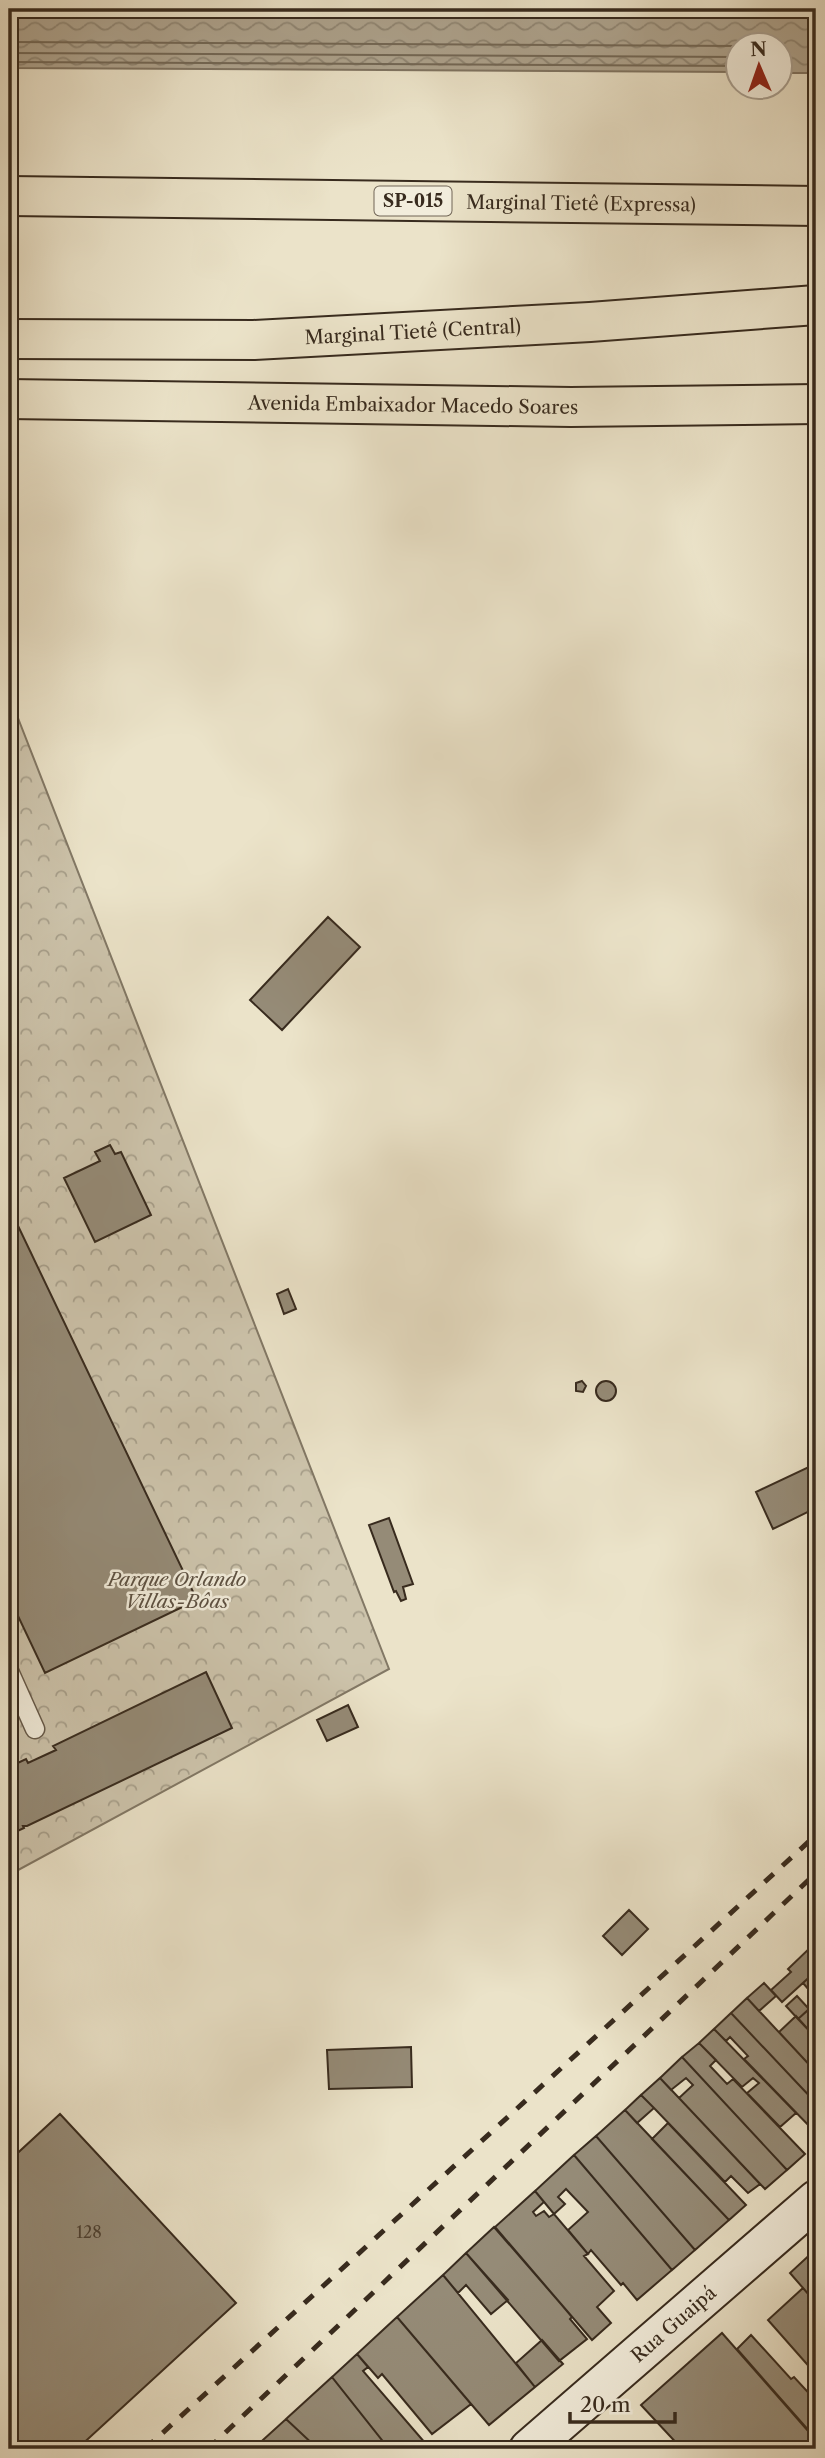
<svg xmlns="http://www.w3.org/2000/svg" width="825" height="2458" viewBox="0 0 825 2458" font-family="'Libre Caslon Text',serif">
  <defs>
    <pattern id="park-crowns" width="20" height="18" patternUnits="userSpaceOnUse" patternTransform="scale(1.75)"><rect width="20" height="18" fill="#cdc4ac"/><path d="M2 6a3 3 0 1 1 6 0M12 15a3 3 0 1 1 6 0" fill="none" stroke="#a79f8b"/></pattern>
    <pattern id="water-waves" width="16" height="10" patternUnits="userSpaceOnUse" patternTransform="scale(1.75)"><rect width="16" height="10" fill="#aea48f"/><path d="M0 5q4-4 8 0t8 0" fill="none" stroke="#8f8674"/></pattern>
  </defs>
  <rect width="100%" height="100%" fill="#ebe3c9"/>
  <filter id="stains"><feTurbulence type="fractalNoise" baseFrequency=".00286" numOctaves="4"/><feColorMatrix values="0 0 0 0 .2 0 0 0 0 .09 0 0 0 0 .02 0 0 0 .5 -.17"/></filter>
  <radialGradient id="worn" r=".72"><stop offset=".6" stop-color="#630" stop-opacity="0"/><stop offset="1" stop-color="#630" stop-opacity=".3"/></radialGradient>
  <path fill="url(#park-crowns)" stroke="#827865" stroke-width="2" d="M9,695L389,1669L9,1875Z"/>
  <path fill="url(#water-waves)" stroke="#7f7462" stroke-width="2" d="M9,9H816V73H780V46H738L737,72L9,68Z"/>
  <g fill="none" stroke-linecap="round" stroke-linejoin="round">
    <path stroke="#736856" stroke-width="2" d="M9,42L738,46
      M9,53L738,57
      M9,62L738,66"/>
  </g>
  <path fill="#958b77" stroke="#382b1e" stroke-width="2" d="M328,917L360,947L282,1030L250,1000Z
    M110,1145L115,1154L121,1152L151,1215L95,1242L64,1178L100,1161L95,1152Z
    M9,1207L197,1600L45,1673L9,1597Z
    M288,1289L296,1309L284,1314L277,1294Z
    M582,1381L586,1386L583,1392L576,1391V1383Z
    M596 1391a10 10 0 1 1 20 0a10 10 0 1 1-20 0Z
    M813,1465L816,1471V1508L773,1529L756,1492Z
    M389,1518L413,1584L403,1587L406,1599L401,1601L396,1591L394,1592L369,1525Z
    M206,1672L232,1728L27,1826H23L24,1828L9,1835V1767L26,1759L28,1763L56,1750L53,1746Z
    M348,1705L358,1727L327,1741L317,1720Z
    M629,1910L648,1929L622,1955L603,1936Z
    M816,1942V1971L782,2002L771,1990L791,1972L788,1969Z
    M816,1971V1998L803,1983Z
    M764,1983L776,1996L759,2011L747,1998Z
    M797,1996L809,2009L798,2019L786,2006Z
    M747,1998L816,2072V2103L731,2013Z
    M816,2003V2038L798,2019Z
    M731,2013L816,2103V2133L744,2059L748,2056L730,2037L726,2041L714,2029Z
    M796,2016L816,2038V2072L779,2032Z
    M714,2029L796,2113L780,2127L747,2093L759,2083L753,2078L742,2087L699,2043Z
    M699,2043L716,2060L710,2066L727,2084L733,2079L805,2154L787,2170L682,2057Z
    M411,2047L412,2087L329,2089L327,2050Z
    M682,2057L787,2170L765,2189L679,2098L693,2085L686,2078L671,2090L660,2078Z
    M660,2078L679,2098L760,2184L748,2193L731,2176L725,2182L654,2108L641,2095Z
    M641,2095L654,2108L637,2123L625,2110Z
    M625,2110L729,2220L695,2250L596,2136Z
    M60,2114L236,2303L77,2449H9V2161Z
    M668,2123L746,2205L729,2220L652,2139Z
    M596,2136L695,2250L672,2270L574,2155Z
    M574,2155L672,2270L637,2300L623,2283L621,2285L591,2250L588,2254L568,2230L588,2212L566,2189L558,2197L565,2204L554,2214L535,2191Z
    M535,2191L544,2202L533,2212L536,2216L544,2211L549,2217L554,2214L588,2254L584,2256L614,2291L597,2307L611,2323L592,2340L495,2227Z
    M494,2227L561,2304L572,2317L570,2319L587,2339L559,2361L466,2253Z
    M816,2249V2303L790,2273Z
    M466,2253L508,2300L491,2314L466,2285L458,2293L443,2275Z
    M443,2275L535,2387L489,2425L397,2317Z
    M803,2288L816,2303V2368L813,2371L768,2320Z
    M397,2317L471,2404L432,2434L382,2374L378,2378L357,2354Z
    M722,2333L816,2440V2449H682L641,2405Z
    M751,2335L791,2379L794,2377L816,2401V2426L810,2432L737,2349Z
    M542,2340L563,2364L535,2387L516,2363Z
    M357,2354L368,2367L363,2371L426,2444L421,2449H389L332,2377Z
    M332,2377L389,2449H318L286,2419Z
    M286,2419L318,2449H253Z"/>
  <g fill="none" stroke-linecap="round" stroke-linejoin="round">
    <g stroke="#655949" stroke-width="21">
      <path id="lane" d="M9,1671L35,1729"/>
    </g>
    <g stroke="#382b1e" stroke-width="42">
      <g id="secondary">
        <path id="s1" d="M529,2449L816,2200"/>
      </g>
    </g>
    <g stroke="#382b1e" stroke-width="42">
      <g id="highway">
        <path id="s2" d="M9,196L816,206"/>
        <path id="s3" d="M9,339L254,340L590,322L816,305"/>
        <path id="s4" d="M9,399L571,407L816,404"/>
      </g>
    </g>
    <use href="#lane" stroke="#f2eddc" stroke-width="18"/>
    <use href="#secondary" stroke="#f2eddc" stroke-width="38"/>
    <use href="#highway" stroke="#ebe3c9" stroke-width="38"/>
    <path stroke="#382b1e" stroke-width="5" stroke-dasharray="12 12" stroke-linecap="butt" d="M145,2449L816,1835
      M208,2449L816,1873"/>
  </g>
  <g text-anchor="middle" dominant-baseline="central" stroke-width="5" stroke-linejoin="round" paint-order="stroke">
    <g font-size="16" fill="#4f4334">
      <text x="89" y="2232">128</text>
    </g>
    <rect fill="#f2eddc" stroke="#706557" stroke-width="2" x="374.5" y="186.5" width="77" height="29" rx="5"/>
    <g font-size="18" font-weight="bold" fill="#382b1e">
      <text x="413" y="201">SP-015</text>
    </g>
    <g font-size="19" fill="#382b1e" stroke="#f2eddc">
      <text stroke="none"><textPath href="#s2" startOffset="572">Marginal Tietê (Expressa)</textPath></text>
      <text stroke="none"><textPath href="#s3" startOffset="404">Marginal Tietê (Central)</textPath></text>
      <text stroke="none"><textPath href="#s4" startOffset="404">Avenida Embaixador Macedo Soares</textPath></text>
      <text stroke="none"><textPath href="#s1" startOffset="191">Rua Guaipá</textPath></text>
    </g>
    <g font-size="19" font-style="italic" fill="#5d5142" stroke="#f2eddc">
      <text x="177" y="1579">Parque Orlando<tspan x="177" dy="22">Villas-Bôas</tspan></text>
    </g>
  </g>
  <rect width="825" height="2458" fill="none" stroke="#ebe3c9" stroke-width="35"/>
  <rect x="10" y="10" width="804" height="2437" fill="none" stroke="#382b1e" stroke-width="3.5"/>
  <rect x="18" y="18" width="790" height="2423" fill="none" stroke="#382b1e" stroke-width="2"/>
  <g transform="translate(759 66) rotate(358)"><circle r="33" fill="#f2eddc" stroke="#a89f90" stroke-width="2"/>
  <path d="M0-5L12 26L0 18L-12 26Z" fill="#8f2418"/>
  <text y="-10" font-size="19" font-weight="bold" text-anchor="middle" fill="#382b1e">N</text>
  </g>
  <path d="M570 2412v10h105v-10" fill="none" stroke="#382b1e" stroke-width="3.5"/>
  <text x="580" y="2412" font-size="21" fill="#382b1e" stroke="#f2eddc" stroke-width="5" paint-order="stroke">20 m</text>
  <rect width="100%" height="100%" filter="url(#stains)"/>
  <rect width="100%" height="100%" fill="url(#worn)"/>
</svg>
